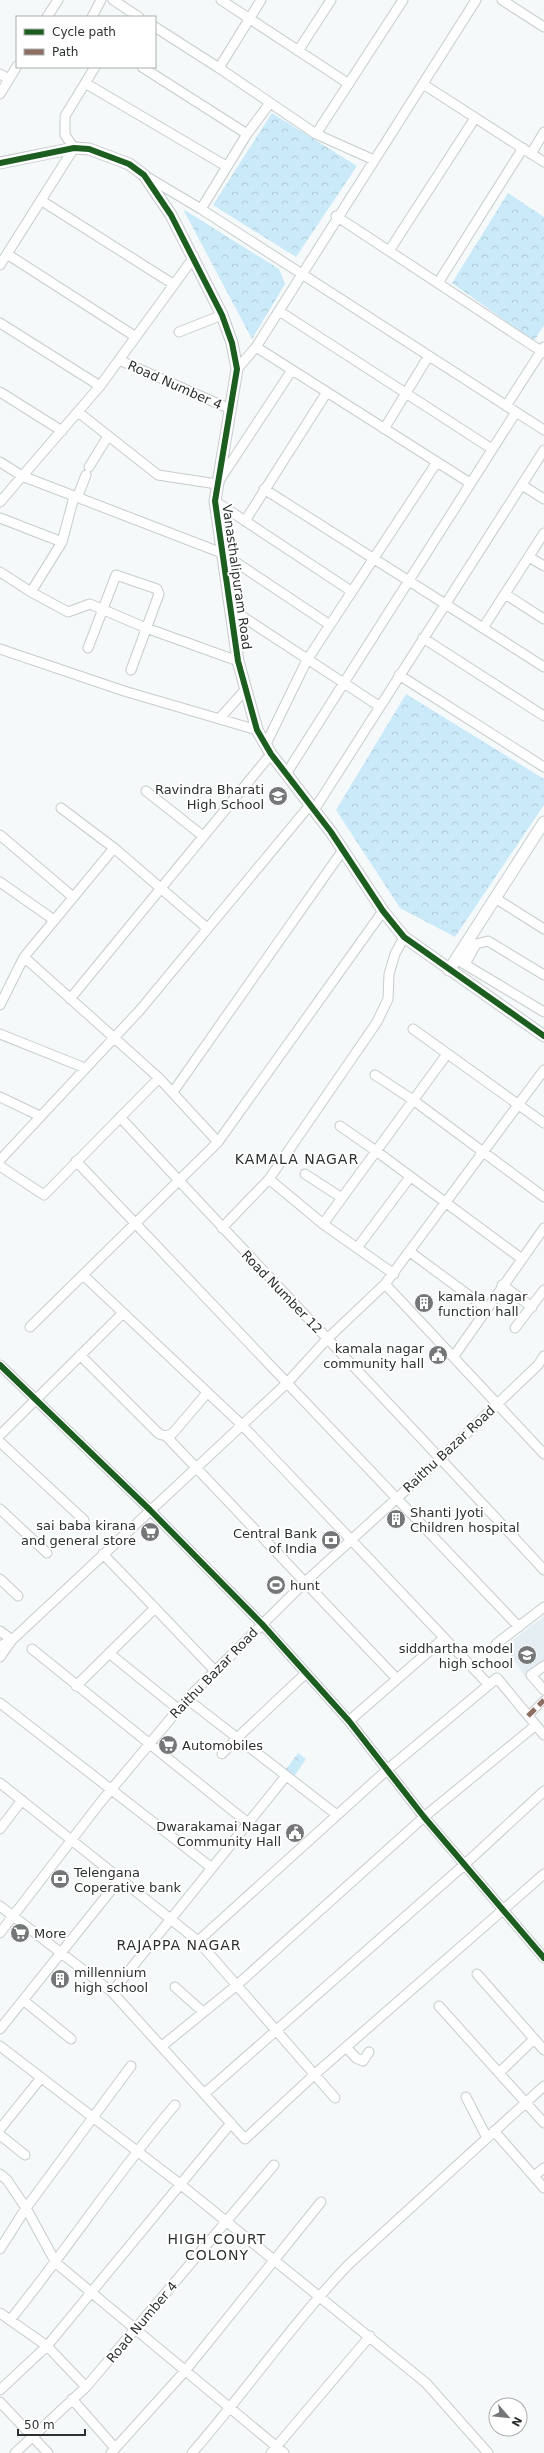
<svg xmlns="http://www.w3.org/2000/svg" width="544" height="2453" viewBox="0 0 544 2453" font-family="'DejaVu Sans',sans-serif">
  <defs>
    <pattern id="park-crowns" width="20" height="18" patternUnits="userSpaceOnUse"><rect width="20" height="18" fill="#cbeaf9"/><path d="M2 6a3 3 0 1 1 6 0M12 15a3 3 0 1 1 6 0" fill="none" stroke="#afc9d6"/></pattern>
  </defs>
  <rect width="100%" height="100%" fill="#f5f9fa"/>
  <path fill="#e4eef3" d="M544,1616V1664L526,1678L505,1646Z"/>
  <path fill="url(#park-crowns)" d="M272,113L357,166L296,257L213,205Z
    M508,193L544,217V325L534,341L452,283Z
    M183,209L279,269L285,284L252,339Z
    M406,694L544,779V805L455,937L400,908L336,810Z
    M298,1753L306,1759L293,1778L284,1772Z"/>
  <g fill="none" stroke-linecap="round" stroke-linejoin="round">
    <g stroke="#c8cccd" stroke-width="9">
      <path id="pedestrian" d="M528,1716L544,1700"/>
    </g>
    <g stroke="#c8cccd" stroke-width="11">
      <path id="minor" d="M113,0L139,17
        M221,0L349,84
        M502,0L544,27
        M47,17L58,0
        M92,17L101,0
        M155,27L219,68L316,134
        M298,51L331,0
        M142,67L247,134
        M219,68L261,0
        M0,74L9,79
        M85,83L226,166
        M423,84L544,162
        M0,94L17,66
        M531,154L544,132
        M374,160L316,134L403,0
        M144,175L201,209L544,430
        M42,201L173,284
        M201,209L247,134L270,103
        M336,216L544,353
        M389,251L475,118
        M7,254L136,337
        M0,265L74,148L65,135V116L95,67
        M438,283L523,148
        M279,311L492,449
        M0,323L100,386
        M179,332L222,315
        M256,347L470,483
        M119,360L230,409
        M237,369L256,347L476,0
        M0,392L62,431
        M506,406L544,347
        M78,412L158,475L217,484L292,370
        M384,429L428,357
        M0,462L22,476L222,553L330,625
        M89,467L108,436
        M522,485L544,499
        M264,489L483,628
        M77,498L86,475
        M215,501L351,591
        M0,502L100,386L194,257
        M0,518L62,542
        M245,521L327,392
        M544,533L483,628L544,667
        M529,557L544,566
        M0,572L31,592L68,612L90,604L146,628L238,661
        M31,592L62,542L74,497
        M505,594L544,619
        M231,609L379,706
        M423,638L544,716
        M88,648L116,575L157,589L159,594L131,670
        M0,649L124,691L257,730
        M399,675L544,767
        M219,719L246,689
        M266,744L307,660L437,462
        M286,774L516,412
        M146,791L203,836
        M61,808L114,848L207,928
        M314,810L544,450
        M0,835L73,897
        M0,882L54,920
        M495,898L544,929
        M24,957L159,1078L218,1142
        M456,959L544,1012
        M465,964L476,944L488,941L544,975
        M70,999L271,754
        M0,1005L24,957L114,848
        M413,1029L544,1123
        M0,1034L85,1068
        M375,1075L413,1100L544,1197
        M173,1092L343,850
        M0,1097L40,1116
        M120,1117C260,1269 404,1418 544,1570
        M340,1126L376,1151L522,1259
        M0,1160L140,1010L310,805
        M76,1161L519,1627
        M0,1166L44,1195L159,1078
        M305,1174L342,1198
        M269,1179L323,1224L394,1274
        M323,1224L447,1054
        M222,1228L269,1179L377,1022L388,999L389,974L395,954L404,937
        M357,1248L410,1177
        M410,1252L486,1308
        M83,1275L242,1425L489,1685
        M385,1284L544,1454
        M502,1285L532,1307
        M30,1327L218,1142L383,911
        M515,1328L544,1290
        M80,1355L159,1434L166,1436L173,1433L207,1393
        M454,1356L544,1228
        M0,1365L150,1510L262,1624L349,1721L424,1817L544,1958
        M0,1435L122,1314
        M166,1436L396,1678
        M0,1442L84,1520
        M0,1509L47,1553
        M103,1554L155,1608
        M0,1579L18,1596
        M0,1631L12,1640L0,1657
        M496,1644L544,1607
        M0,1646L12,1640L287,1383L327,1339L385,1284L544,1070
        M32,1649L248,1823
        M109,1653L178,1709
        M544,1666L531,1675L544,1690
        M76,1686L155,1608L215,1671
        M187,1699L337,1815
        M0,1703L212,1868
        M349,1721L443,1639
        M222,1754L237,1738L306,1673
        M0,1783L198,1941L335,2098
        M0,1829L22,1800
        M0,1906L112,1992L245,2139L314,2075L544,1874
        M0,1933L100,1803L187,1699L304,1583L441,1458L538,1365L544,1356
        M198,1941L388,1769L497,1678L544,1735
        M477,1974L544,2050
        M175,1987L203,2012
        M112,1992L286,1776
        M23,2000L71,2039
        M439,2006L544,2123
        M0,2029L120,1879
        M0,2046L180,2184L426,2383L488,2453
        M162,2046L237,1985L424,1817L536,1725
        M346,2047L356,2058L363,2061L369,2052
        M499,2073L534,2039
        M204,2094L464,1865L544,1791
        M466,2097L486,2136
        M0,2129L41,2078
        M494,2131L544,2188
        M0,2135L25,2155
        M0,2174L7,2180L26,2208L56,2263L284,2453
        M534,2176L544,2168
        M0,2249L26,2208L131,2066
        M0,2313L47,2346L86,2387
        M10,2320C67,2250 116,2174 175,2105
        M0,2390L47,2346L231,2123
        M72,2399L115,2448
        M0,2402L48,2453
        M15,2453L86,2387L274,2165
        M111,2453L185,2371L321,2202
        M192,2453C246,2391 292,2324 348,2265L544,2086
        M271,2453L370,2336"/>
    </g>
    <g stroke="#c8cccd" stroke-width="13">
      <path id="tertiary" d="M0,163L74,148L89,149L129,164L144,175L171,215L222,315L232,343L237,369L215,501L238,661L257,730L271,754L331,832L383,911L404,937L544,1036
        M449,970L544,822"/>
    </g>
    <use href="#pedestrian" stroke="#fefefe" stroke-width="7"/>
    <use href="#minor" stroke="#fefefe" stroke-width="9"/>
    <use href="#tertiary" stroke="#fefefe" stroke-width="11"/>
    <path stroke="#8d6e63" stroke-width="5" stroke-dasharray="10 5" stroke-linecap="butt" d="M528,1716L544,1700"/>
    <g stroke="#fff" stroke-width="8">
      <path id="cycleway" d="M0,163L74,148L89,149L129,164L144,175L171,215L222,315L232,343L237,369L215,501L238,661L257,730L271,754L331,832L383,911L404,937L544,1036
        M0,1365L150,1510L262,1624L349,1721L424,1817L544,1958"/>
    </g>
    <use href="#cycleway" stroke="#1b5e20" stroke-width="6"/>
  </g>
  <defs>
    <g id="school-disc" transform="scale(1)"><circle r="9.5" fill="#747778" stroke="#fff"/><path d="M0-5L7-2L0 1L-7-2ZM-4 1L0 2.5L4 1V4Q0 6-4 4Z" fill="#fff"/></g>
    <g id="building-disc" transform="scale(1)"><circle r="9.5" fill="#747778" stroke="#fff"/><path d="M-4-6H4V6H1V3H-1V6H-4ZM-2.5-4.3h1.7v1.8h-1.7ZM.8-4.3h1.7v1.8H.8ZM-2.5-1h1.7V.8h-1.7ZM.8-1h1.7V.8H.8Z" fill="#fff"/></g>
    <g id="civic-disc" transform="scale(1)"><circle r="9.5" fill="#747778" stroke="#fff"/><path d="M-.6-6.5H3V-4.5H.6V-3L4-1V1h2V6H-6V1h2V-1L-.6-3ZM-1.2 2.5V6h2.4V2.5Z" fill="#fff"/></g>
    <g id="supermarket-disc" transform="scale(1)"><circle r="9.5" fill="#747778" stroke="#fff"/><path d="M-6-5.5h2.5l.6 2H6L4.5 2H-2.5L-4.4-4H-6ZM-1.5 3.2a1.3 1.3 0 1 0 .1 0ZM3 3.2a1.3 1.3 0 1 0 .1 0Z" fill="#fff"/></g>
    <g id="bank-disc" transform="scale(1)"><circle r="9.5" fill="#747778" stroke="#fff"/><path d="M-6-4H6V4H-6ZM0-2.3a2.3 2.3 0 1 0 0 4.6a2.3 2.3 0 1 0 0-4.6Z" fill="#fff"/></g>
    <g id="stadium-disc" transform="scale(1)"><circle r="9.5" fill="#747778" stroke="#fff"/><path d="M0-5a6.5 5 0 1 0 0 10a6.5 5 0 1 0 0-10ZM-3.5-1.8h7v3.6h-7Z" fill="#fff"/></g>
  </defs>
  <g fill-rule="evenodd">
    <use href="#school-disc" x="278" y="796"/>
    <use href="#building-disc" x="424" y="1303"/>
    <use href="#civic-disc" x="438" y="1355"/>
    <use href="#building-disc" x="396" y="1519"/>
    <use href="#supermarket-disc" x="150" y="1532"/>
    <use href="#bank-disc" x="331" y="1540"/>
    <use href="#stadium-disc" x="276" y="1585"/>
    <use href="#school-disc" x="527" y="1655"/>
    <use href="#supermarket-disc" x="168" y="1745"/>
    <use href="#civic-disc" x="295" y="1833"/>
    <use href="#bank-disc" x="60" y="1879"/>
    <use href="#supermarket-disc" x="20" y="1933"/>
    <use href="#building-disc" x="60" y="1979"/>
  </g>
  <g text-anchor="middle" dominant-baseline="central" stroke-width="4" stroke-linejoin="round" paint-order="stroke">
    <g font-size="13" fill="#2e3132" stroke="#fff">
      <text transform="translate(175 385) rotate(24)">Road Number 4</text>
      <text transform="translate(237 577) rotate(82)">Vanasthalipuram Road</text>
      <text transform="translate(282 1292) rotate(46)">Road Number 12</text>
      <text transform="translate(449 1449) rotate(-43)">Raithu Bazar Road</text>
      <text transform="translate(214 1673) rotate(-46)">Raithu Bazar Road</text>
      <text transform="translate(142 2322) rotate(-50)">Road Number 4</text>
    </g>
    <g font-size="13" fill="#2e3132" stroke="#fff" text-anchor="start">
      <text x="264" y="789" text-anchor="end">Ravindra Bharati<tspan x="264" dy="15">High School</tspan></text>
      <text x="438" y="1296">kamala nagar<tspan x="438" dy="15">function hall</tspan></text>
      <text x="424" y="1348" text-anchor="end">kamala nagar<tspan x="424" dy="15">community hall</tspan></text>
      <text x="410" y="1512">Shanti Jyoti<tspan x="410" dy="15">Children hospital</tspan></text>
      <text x="136" y="1525" text-anchor="end">sai baba kirana<tspan x="136" dy="15">and general store</tspan></text>
      <text x="317" y="1533" text-anchor="end">Central Bank<tspan x="317" dy="15">of India</tspan></text>
      <text x="290" y="1585">hunt</text>
      <text x="513" y="1648" text-anchor="end">siddhartha model<tspan x="513" dy="15">high school</tspan></text>
      <text x="182" y="1745">Automobiles</text>
      <text x="281" y="1826" text-anchor="end">Dwarakamai Nagar<tspan x="281" dy="15">Community Hall</tspan></text>
      <text x="74" y="1872">Telengana<tspan x="74" dy="15">Coperative bank</tspan></text>
      <text x="34" y="1933">More</text>
      <text x="74" y="1972">millennium<tspan x="74" dy="15">high school</tspan></text>
    </g>
    <g font-size="14" letter-spacing="1" fill="#2e3132" stroke="#fff">
      <text x="297" y="1159">KAMALA NAGAR</text>
      <text x="179" y="1945">RAJAPPA NAGAR</text>
      <text x="217" y="2239">HIGH COURT<tspan x="217" dy="16">COLONY</tspan></text>
    </g>
  </g>
  <rect x="16" y="16" width="140" height="52" fill="#ffffff" stroke="#abadad"/>
  <rect x="24" y="29" width="20" height="6" fill="#1b5e20" stroke="#abadad"/>
  <text x="52" y="36" font-size="12" fill="#2e3132">Cycle path</text>
  <rect x="24" y="49" width="20" height="6" fill="#8d6e63" stroke="#abadad"/>
  <text x="52" y="56" font-size="12" fill="#2e3132">Path</text>
  <g transform="translate(508 2417) rotate(118)"><circle r="19" fill="#ffffff" stroke="#abadad"/>
  <path d="M0-3L7 15L0 10L-7 15Z" fill="#747778"/>
  <text y="-6" font-size="11" font-weight="bold" text-anchor="middle" fill="#2e3132">N</text>
  </g>
  <path d="M18 2429v6h67v-6" fill="none" stroke="#2e3132" stroke-width="2"/>
  <text x="24" y="2429" font-size="12" fill="#2e3132" stroke="#ffffff" stroke-width="3" paint-order="stroke">50 m</text>
</svg>
